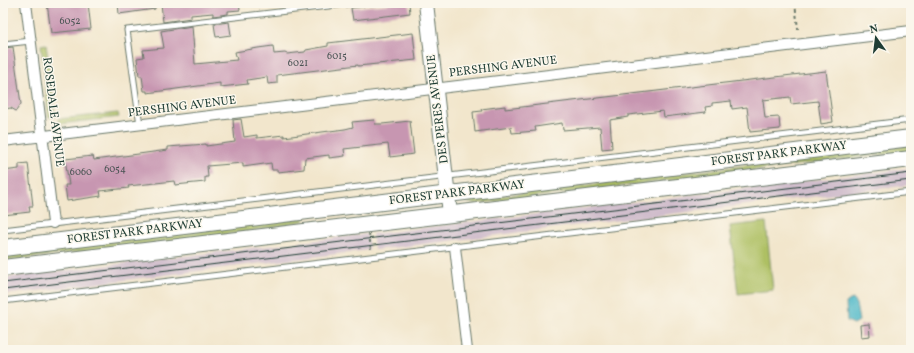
<svg xmlns="http://www.w3.org/2000/svg" width="914" height="353" viewBox="0 0 914 353" font-family="Vollkorn,serif">
  <rect width="100%" height="100%" fill="#fbf7ec"/>
  <filter id="ink" filterUnits="userSpaceOnUse"><feTurbulence type="fractalNoise" baseFrequency=".025" numOctaves="2"/><feDisplacementMap in="SourceGraphic" scale="8" xChannelSelector="R" yChannelSelector="G"/><feConvolveMatrix kernelMatrix="1 2 1 2 8 2 1 2 1" color-interpolation-filters="sRGB"/></filter>
  <filter id="wash" filterUnits="userSpaceOnUse"><feTurbulence type="fractalNoise" baseFrequency=".012" numOctaves="4" result="noise"/><feDisplacementMap in="SourceGraphic" scale="16" xChannelSelector="R" yChannelSelector="G"/><feGaussianBlur stdDeviation="0.9" result="paint"/><feColorMatrix in="noise" values="0 0 0 0 0 0 0 0 0 0 0 0 0 0 0 0 0 1.4 0 .05"/><feComposite in="paint" operator="in"/></filter>
  <g filter="url(#wash)">
    <rect width="100%" height="100%" fill="#f2e6cc"/>
    <path fill="#d0bdcc" d="M911,168V185L374,250L372,234Z
      M367,234L369,250L3,295V278Z"/>
    <path fill="#aec064" stroke="#667e4c" d="M46,44L55,117H49L41,45Z
      M118,113L119,117L59,124L58,119Z
      M911,145V151L473,204L468,202V200Z
      M304,218V221L245,232L3,261V255Z
      M766,222L773,290L738,294L730,226Z"/>
    <path fill="#4bb7c7" stroke="#357a7e" d="M853,299L856,304L859,321L854,324L847,321L846,303L850,300Z"/>
    <g id="blocks">
      <path fill="#c796b1" d="M47,3H88L91,29L51,33Z
        M118,3H155V9L119,14Z
        M161,3H239L240,10L228,11V14L213,16V13L191,15V18L163,22Z
        M399,3H409L410,13L353,20L351,8Z
        M229,22L231,35L216,37L214,24Z
        M192,26L195,64L237,60L235,52L258,48L273,46L274,54L285,53L287,54L305,52L306,50L328,46V43L413,33L416,60L358,66V65L277,75V83L268,84L267,77L247,80L248,84L220,87V83L147,93V91H144L142,76H139L137,58L144,57L143,50L164,48L161,31Z
        M13,47L21,104L16,111L11,108L3,109V48Z
        M826,71L833,122L821,124L818,101L791,104L790,97L763,100L765,118L779,117L780,129L750,132L747,107L732,109L731,101L712,103V106L705,107L706,112L664,117L663,111L628,115V117L610,120L612,148L602,149L600,127L563,130L562,123L535,127L536,131L512,133L511,127L475,132L473,112L482,111L481,109L505,106V109Z
        M241,119L244,137L257,135V138L284,135V137L345,129L353,127L352,122L374,120L375,124H382L410,121L414,154L390,157L388,144L344,149L345,156L329,158V155L305,158L304,169L278,172V170H272L271,163L243,167V163L207,166L208,177H205V182L175,185L174,181L128,186L129,188L100,191L101,196L67,201L65,185H69L65,159L93,156L94,160L168,150V147L206,144V146L235,142L233,120Z
        M28,163L33,206H29L30,212L3,215V171L19,169V164Z
        M869,324L870,336L861,337L860,325Z"/>
    </g>
  </g>
  <g filter="url(#ink)">
    <use href="#blocks" fill-opacity="0" stroke="#697869" stroke-width="1"/>
    <g fill="none" stroke-linecap="round" stroke-linejoin="round">
      <g stroke="#697869" stroke-width="7">
        <path id="lane" d="M3,44L31,41
          M140,125L127,30L354,3
          M3,230L911,120
          M3,301L911,192"/>
      </g>
      <g stroke="#697869" stroke-width="12">
        <path id="street" d="M26,3L53,223
          M3,141L911,31
          M455,247L467,350"/>
      </g>
      <g stroke="#697869" stroke-width="16">
        <path id="secondary" d="M426,3L450,214"/>
      </g>
      <g stroke="#697869" stroke-width="18">
        <path id="primary" d="M3,248L911,138
          M3,268L911,159"/>
      </g>
      <path stroke="#697869" stroke-width="2" stroke-dasharray="3 3" stroke-linecap="butt" d="M795,3L798,29"/>
      <use href="#lane" stroke="#fff" stroke-width="5"/>
      <use href="#street" stroke="#fff" stroke-width="10"/>
      <use href="#secondary" stroke="#fff" stroke-width="14"/>
      <use href="#primary" stroke="#fff" stroke-width="16"/>
      <path stroke="#1f3d34" stroke-width="1" d="M3,283L911,173
        M3,290L911,180"/>
      <path stroke="#697869" stroke-width="2" stroke-dasharray="3 3" stroke-linecap="butt" d="M369,234L371,250"/>
    </g>
  </g>
  <g text-anchor="middle" dominant-baseline="central" stroke-width="3" stroke-linejoin="round" paint-order="stroke">
    <g font-size="10" fill="#495353">
      <text x="70" y="21">6052</text>
      <text x="337" y="56">6015</text>
      <text x="298" y="63">6021</text>
      <text x="115" y="169">6054</text>
      <text x="81" y="172">6060</text>
    </g>
    <g font-size="12" fill="#1f3d34" stroke="#fbf7ec">
      <text transform="translate(503 67) rotate(-7)">PERSHING AVENUE</text>
      <text transform="translate(182 107) rotate(-7)">PERSHING AVENUE</text>
      <text transform="translate(438 109) rotate(-97)">DES PERES AVENUE</text>
      <text transform="translate(53 112) rotate(83)">ROSEDALE AVENUE</text>
      <text transform="translate(779 154) rotate(-7)">FOREST PARK PARKWAY</text>
      <text transform="translate(457 193) rotate(-7)">FOREST PARK PARKWAY</text>
      <text transform="translate(135 232) rotate(-7)">FOREST PARK PARKWAY</text>
    </g>
  </g>
  <rect width="914" height="353" fill="none" stroke="#fbf7ec" stroke-width="16"/>
  <g transform="translate(876 38) rotate(346)" stroke="#fbf7ec" stroke-width="3" paint-order="stroke">
  <path d="M0-3L7 15L0 10L-7 15Z" fill="#1f3d34"/>
  <text y="-6" font-size="11" font-weight="bold" text-anchor="middle" fill="#1f3d34">N</text>
  </g>
</svg>
